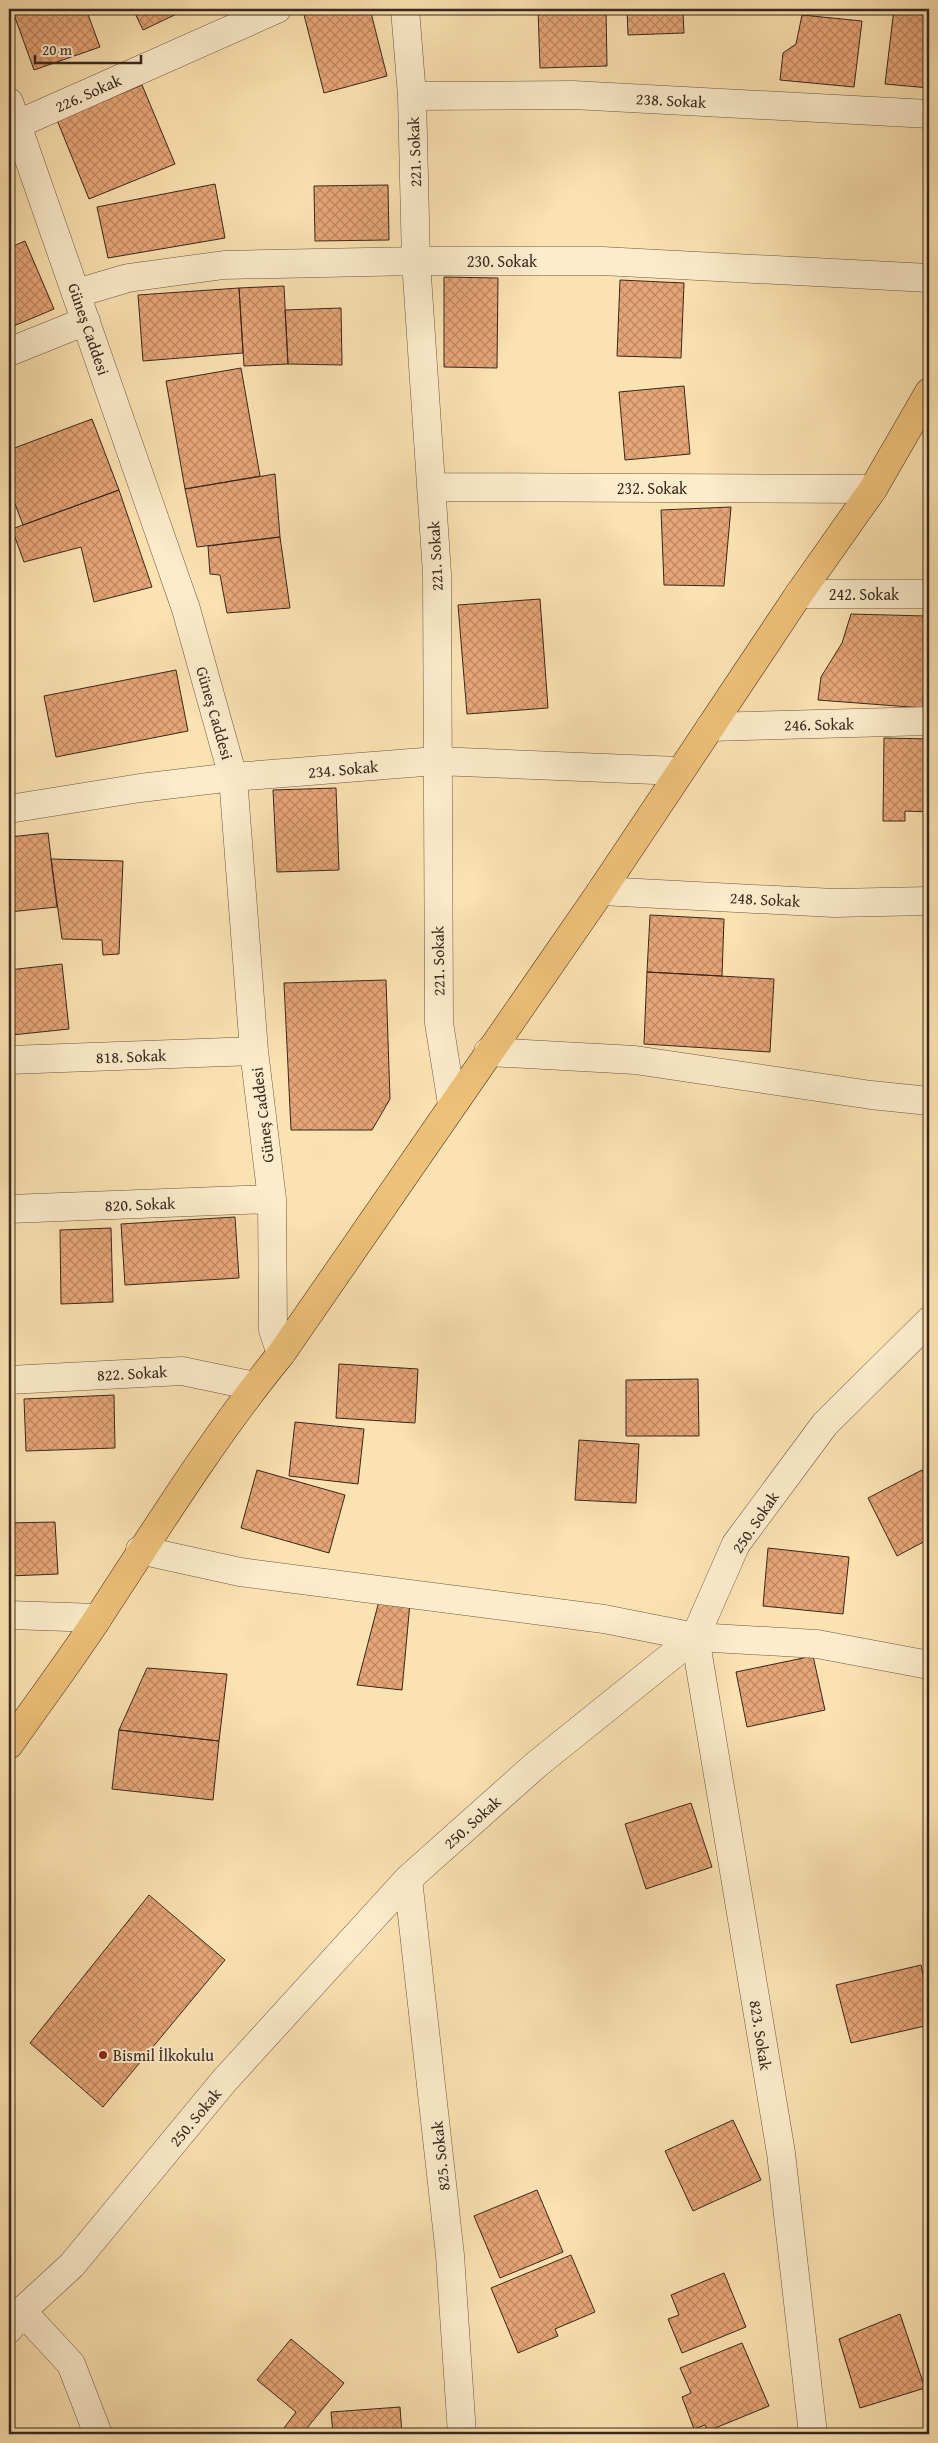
<svg xmlns="http://www.w3.org/2000/svg" width="938" height="2443" viewBox="0 0 938 2443" font-family="'Gentium Book Plus',serif">
  <defs>
    <pattern id="building-cross-hatch" width="8" height="8" patternUnits="userSpaceOnUse" patternTransform="scale(1.25)"><rect width="8" height="8" fill="#e8a677"/><path d="M0 0l8 8M0 8l8-8" fill="none" stroke="#bd8761"/></pattern>
  </defs>
  <rect width="100%" height="100%" fill="#fbe2b1"/>
  <filter id="stains"><feTurbulence type="fractalNoise" baseFrequency=".004" numOctaves="4"/><feColorMatrix values="0 0 0 0 .2 0 0 0 0 .09 0 0 0 0 .02 0 0 0 .5 -.17"/></filter>
  <radialGradient id="worn" r=".72"><stop offset=".6" stop-color="#630" stop-opacity="0"/><stop offset="1" stop-color="#630" stop-opacity=".3"/></radialGradient>
  <path fill="url(#building-cross-hatch)" stroke="#38271f" d="M12,9H86L100,47L34,70Z
    M133,9H187L143,30Z
    M312,9H370L387,76L324,93L303,11Z
    M538,9H606L607,66L540,68Z
    M627,9H701V11L683,13L684,33L628,35Z
    M894,9L929,12V88L885,84Z
    M802,15L862,21L854,87L780,80L783,53L796,44Z
    M142,85L175,164L89,199L57,120Z
    M215,184L225,238L108,258L97,207Z
    M388,185L389,240L315,241L314,186Z
    M25,241L54,309L9,328V248Z
    M444,277L498,278L497,368L444,367Z
    M620,280L684,283L681,358L617,356Z
    M284,286L288,364L244,366L239,288Z
    M239,288L243,353L143,361L138,295Z
    M341,308L342,365L288,364L285,310Z
    M241,368L260,476L185,489L166,381Z
    M684,386L690,454L625,460L619,392Z
    M92,419L119,490L23,525L9,488V450Z
    M275,474L280,537L197,547L185,489Z
    M119,490L152,587L94,602L81,547L24,562L12,529Z
    M731,507L724,586L664,585L661,510Z
    M280,537L290,608L227,613L220,575L210,574L208,546Z
    M540,599L548,708L467,714L458,605Z
    M851,614L925,616L923,708L818,700L821,677L842,643Z
    M176,670L188,731L56,757L44,696Z
    M884,738L929,739V812L905,811V821H883Z
    M336,788L339,870L277,872L273,790Z
    M48,833L57,907L9,912V837Z
    M51,859L123,861L119,954L103,955L102,940L62,939Z
    M650,915L724,919L722,976L647,972Z
    M62,964L69,1029L12,1035L9,1010V970Z
    M647,972L774,979L770,1052L644,1044Z
    M386,980L390,1099L372,1130H291L284,983Z
    M235,1217L239,1278L125,1285L121,1224Z
    M111,1228L113,1302L61,1304L60,1230Z
    M339,1364L418,1369L415,1423L336,1418Z
    M698,1379L699,1436H626V1380Z
    M114,1395L115,1448L26,1451L24,1399Z
    M295,1422L364,1429L358,1484L289,1476Z
    M579,1440L639,1444L636,1503L575,1500Z
    M257,1470L345,1495L329,1553L241,1528Z
    M922,1470L929,1484V1539L897,1556L868,1498Z
    M55,1522L58,1574L9,1576V1523Z
    M768,1548L849,1557L843,1614L763,1606Z
    M379,1601L410,1603L402,1690L357,1685Z
    M813,1656L825,1710L747,1727L736,1672Z
    M147,1668L227,1674L219,1741L119,1730Z
    M119,1730L219,1741L213,1800L112,1789Z
    M691,1803L712,1867L646,1889L625,1824Z
    M149,1895L225,1960L103,2107L30,2043Z
    M921,1965L929,2002V2025L851,2043L836,1985Z
    M733,2120L761,2180L693,2211L665,2151Z
    M537,2190L563,2252L500,2278L474,2216Z
    M571,2255L595,2312L555,2329L558,2336L518,2353L491,2288Z
    M724,2273L746,2327L682,2353L668,2319L679,2315L671,2295Z
    M900,2314L925,2388L860,2408L839,2339Z
    M291,2339L344,2383L302,2434H292L284,2428L296,2412L257,2380Z
    M742,2343L769,2406L708,2431L705,2425L694,2429L682,2397L691,2393L680,2368Z
    M400,2407L402,2434H333L331,2412Z"/>
  <g fill="none" stroke-linecap="round" stroke-linejoin="round">
    <g stroke="#695644" stroke-width="29">
      <path id="minor" d="M405,9L412,96L416,261L437,574L439,1023L452,1104
        M412,96L573,95L929,114
        M9,102L186,609L233,777L254,1051L272,1199L273,1330L281,1354
        M9,128L277,9
        M77,293L128,278L224,265L416,261H602L929,278
        M9,352L86,321
        M431,487L873,489
        M799,594H929
        M710,727L929,721
        M9,809L140,788L233,777L436,761L679,771
        M601,891L834,903L929,901
        M488,1052L635,1060L871,1095L929,1101
        M9,1060L254,1051
        M9,1209L272,1199
        M9,1380L182,1371L254,1386
        M140,1550L240,1572L604,1619L695,1637L817,1644L929,1665
        M9,1615L98,1618
        M695,1637L781,2153L813,2434
        M408,1879L450,2255L462,2434
        M22,2311L71,2364L98,2434
        M9,2329L22,2311L72,2265L224,2081L408,1879L537,1764L695,1637L736,1544L825,1424L929,1321"/>
    </g>
    <g stroke="#38271f" stroke-width="29">
      <path id="major" d="M9,1745C38,1703 70,1661 98,1618C157,1528 213,1437 281,1354L601,891L799,594L873,489L929,392"/>
    </g>
    <use href="#minor" stroke="#fceccc" stroke-width="28"/>
    <use href="#major" stroke="#eec178" stroke-width="28"/>
  </g>
  <circle fill="#8f2418" stroke="#fceccc" stroke-width="2" cx="103" cy="2055" r="5"/>
  <g text-anchor="middle" dominant-baseline="central" stroke-width="4" stroke-linejoin="round" paint-order="stroke">
    <g font-size="16" fill="#38271f" stroke="#fceccc">
      <text transform="translate(88 93) rotate(-24)">226. Sokak</text>
      <text transform="translate(671 100) rotate(3)">238. Sokak</text>
      <text transform="translate(414 152) rotate(-92)">221. Sokak</text>
      <text x="502" y="261">230. Sokak</text>
      <text transform="translate(89 329) rotate(71)">Güneş Caddesi</text>
      <text x="652" y="488">232. Sokak</text>
      <text transform="translate(435 556) rotate(-93)">221. Sokak</text>
      <text x="864" y="594">242. Sokak</text>
      <text transform="translate(215 713) rotate(74)">Güneş Caddesi</text>
      <text transform="translate(819 724) rotate(-1)">246. Sokak</text>
      <text transform="translate(343 769) rotate(-5)">234. Sokak</text>
      <text transform="translate(765 899) rotate(3)">248. Sokak</text>
      <text transform="translate(438 961) rotate(-91)">221. Sokak</text>
      <text transform="translate(131 1056) rotate(-2)">818. Sokak</text>
      <text transform="translate(262 1115) rotate(-97)">Güneş Caddesi</text>
      <text transform="translate(140 1204) rotate(-2)">820. Sokak</text>
      <text transform="translate(132 1373) rotate(-3)">822. Sokak</text>
      <text transform="translate(755 1522) rotate(-56)">250. Sokak</text>
      <text transform="translate(472 1822) rotate(-42)">250. Sokak</text>
      <text transform="translate(761 2035) rotate(81)">823. Sokak</text>
      <text transform="translate(195 2117) rotate(-50)">250. Sokak</text>
      <text transform="translate(440 2156) rotate(-96)">825. Sokak</text>
    </g>
    <g font-size="16" fill="#38271f" stroke="#fceccc" text-anchor="start">
      <text x="113" y="2055">Bismil İlkokulu</text>
    </g>
  </g>
  <rect width="938" height="2443" fill="none" stroke="#fbe2b1" stroke-width="30"/>
  <rect x="10" y="10" width="918" height="2423" fill="none" stroke="#38271f" stroke-width="2.5"/>
  <rect x="15" y="15" width="908" height="2413" fill="none" stroke="#38271f"/>
  <path d="M35 55v8h106v-8" fill="none" stroke="#38271f" stroke-width="2.5"/>
  <text x="42" y="55" font-size="15" fill="#38271f" stroke="#fceccc" stroke-width="4" paint-order="stroke">20 m</text>
  <rect width="100%" height="100%" filter="url(#stains)"/>
  <rect width="100%" height="100%" fill="url(#worn)"/>
</svg>
